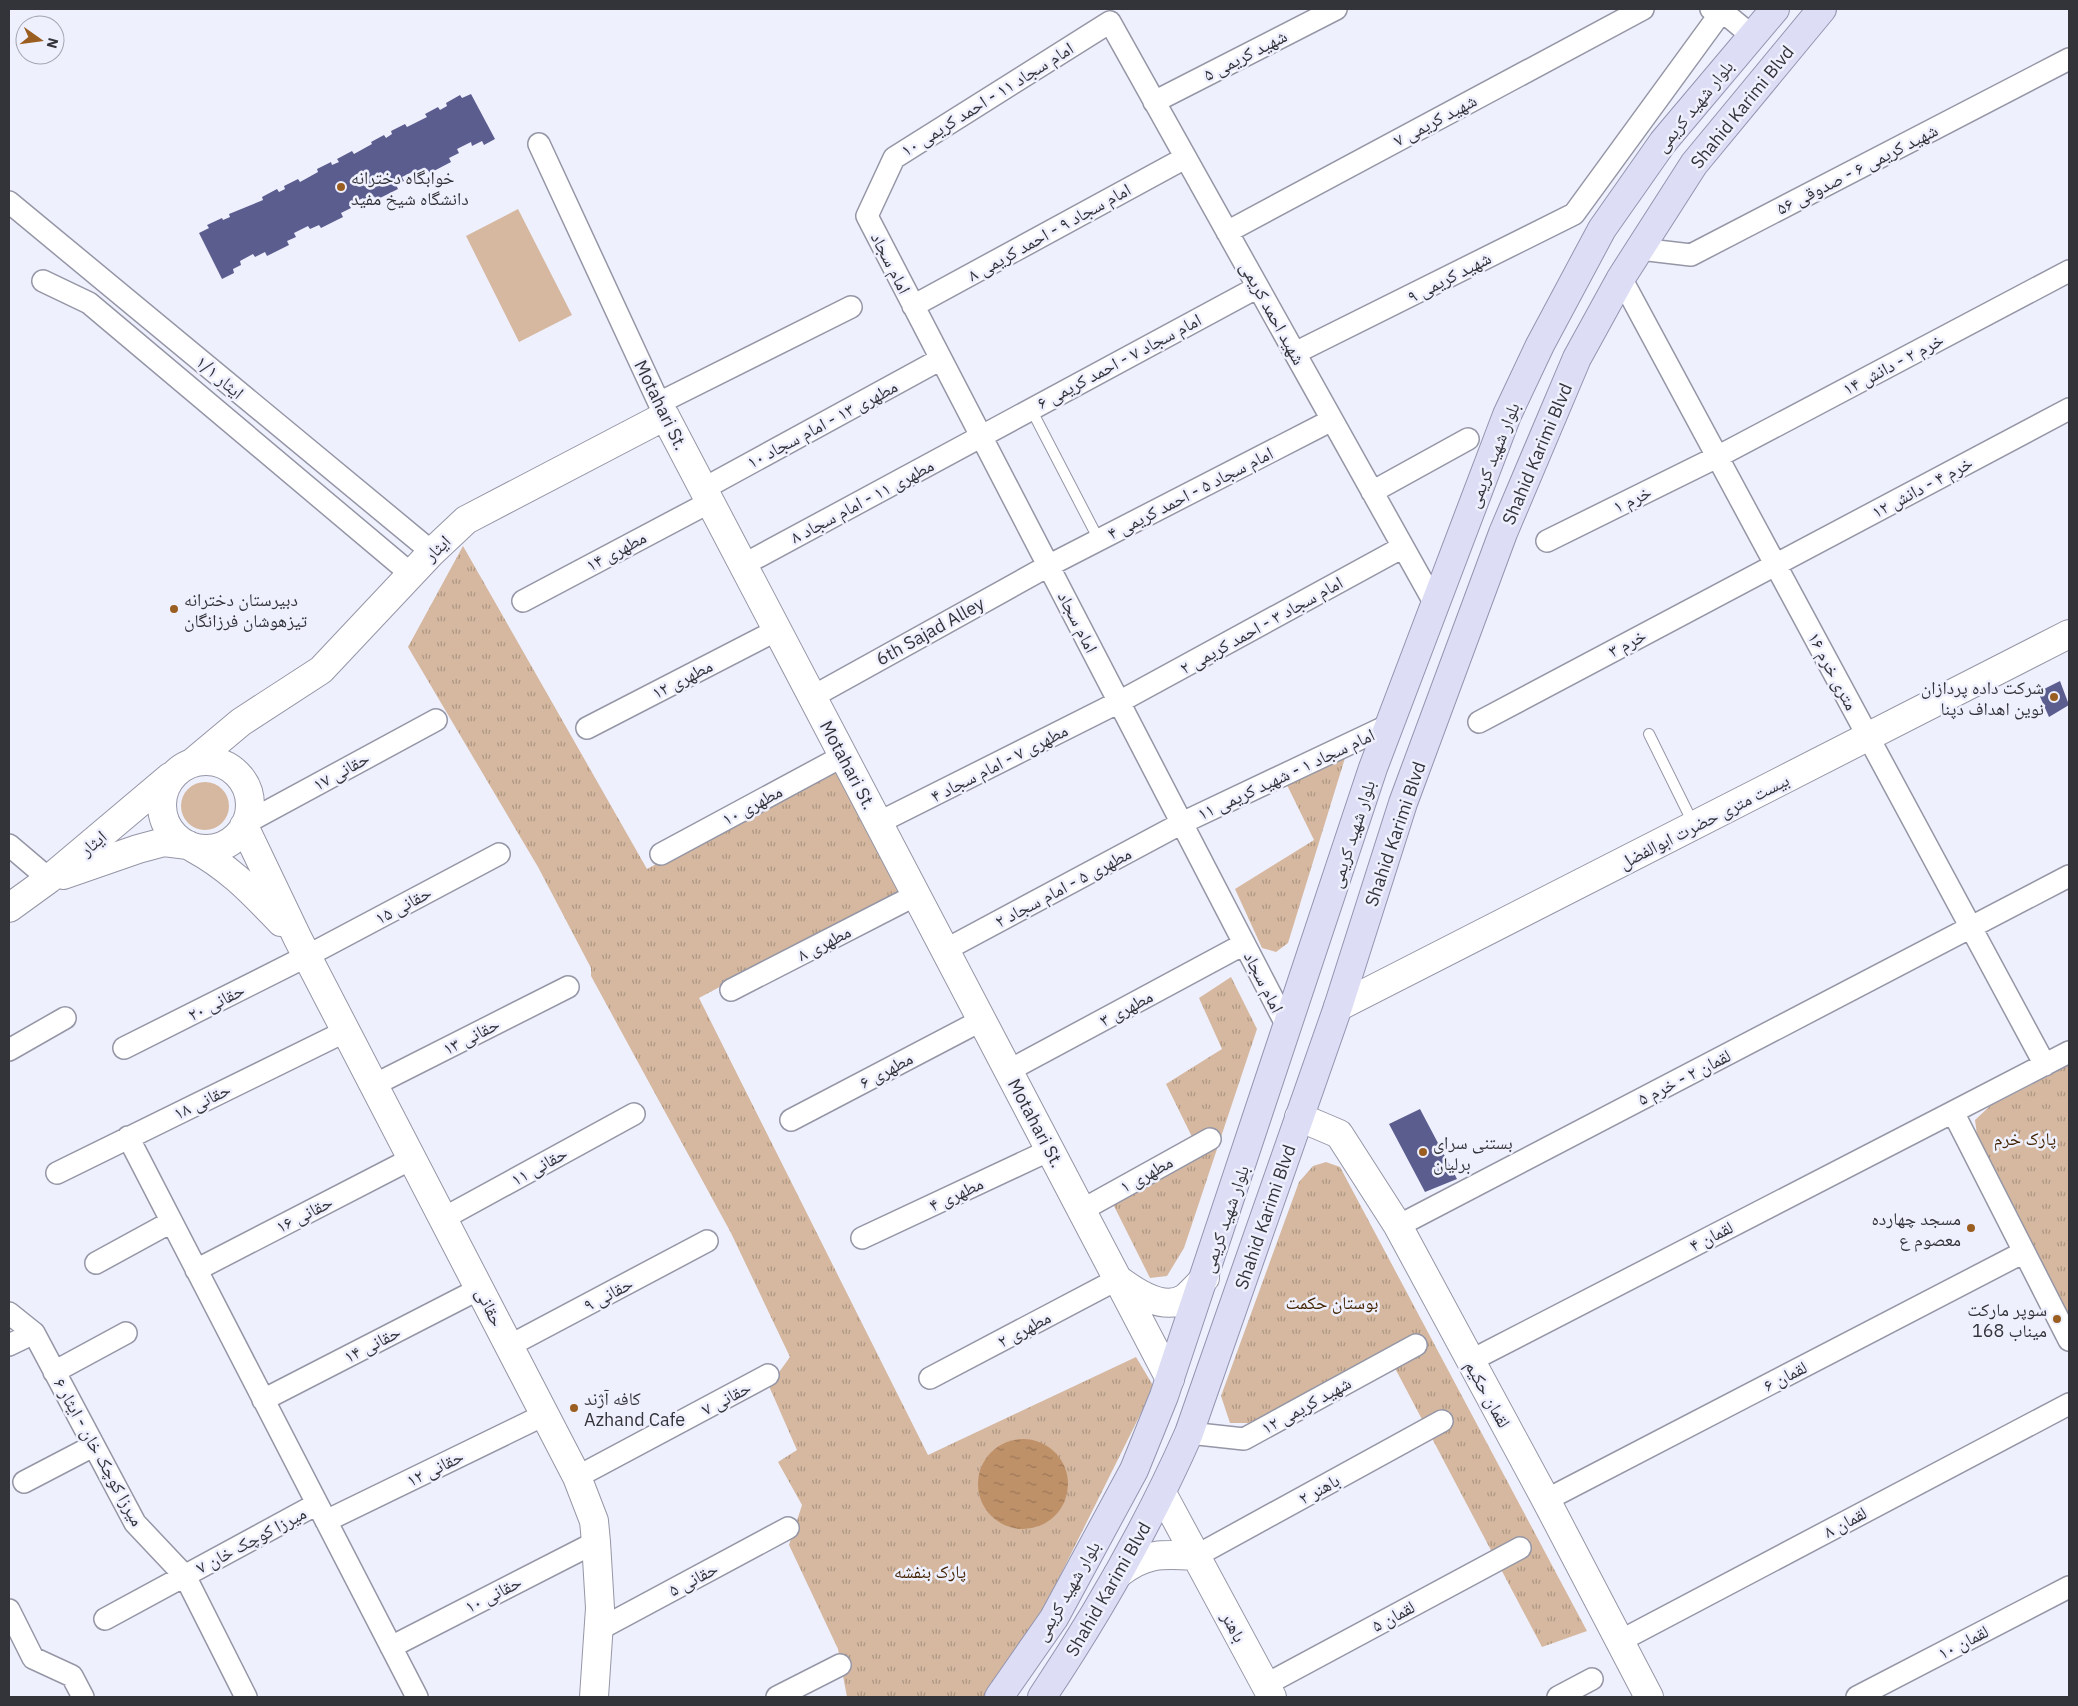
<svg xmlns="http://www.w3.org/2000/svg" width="2078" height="1706" viewBox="0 0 2078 1706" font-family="'IBM Plex Sans','Noto Naskh Arabic',sans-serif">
  <defs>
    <pattern id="park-tufts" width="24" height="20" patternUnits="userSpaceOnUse" patternTransform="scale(1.25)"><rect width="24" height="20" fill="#d5b89f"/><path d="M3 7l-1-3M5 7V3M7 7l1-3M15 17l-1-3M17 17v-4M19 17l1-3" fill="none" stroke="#ad9683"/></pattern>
    <pattern id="water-ripples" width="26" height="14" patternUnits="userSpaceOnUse" patternTransform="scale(1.25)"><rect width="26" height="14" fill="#bf9169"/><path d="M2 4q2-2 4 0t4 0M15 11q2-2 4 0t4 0" fill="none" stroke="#9c7757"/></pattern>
  </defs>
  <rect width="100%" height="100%" fill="#eff0fe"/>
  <path fill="#d5b89f" d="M518,209L572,315L519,342L466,236Z
    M181 806a24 24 0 1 1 48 0a24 24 0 1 1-48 0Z"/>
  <path fill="url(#park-tufts)" d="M463,546L647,869L835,768L901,890L699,998L928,1455L1136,1357L1154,1387L1041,1614L983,1697H847L838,1649L789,1545L802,1505L778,1462L797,1450L769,1386L790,1357L731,1233L591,976V968L538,867L408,647Z
    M1345,758L1288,943L1276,952L1262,948L1235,889L1314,840L1286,783Z
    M1231,977L1257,1029L1184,1248L1167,1276L1150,1278L1107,1192L1194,1141L1166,1084L1222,1049L1199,998Z
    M2069,1065V1319L1978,1142L1975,1120L1990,1106Z
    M1326,1162L1340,1167L1587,1631L1542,1647L1387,1353L1253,1423H1230L1221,1396L1299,1182L1313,1166Z"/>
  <path fill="url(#water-ripples)" d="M978 1484a45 45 0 1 1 90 0a45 45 0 1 1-90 0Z"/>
  <path fill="#5c5d8f" d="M471,94L495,139L484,145L482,141L472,146L471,142L457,149L459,153L449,158L451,162L430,173L427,169L418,174L416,170L402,177L404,181L396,185L398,189L376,200L374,196L364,201L363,198L349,205L351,208L341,213L343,217L321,228L319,225L310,229L308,226L294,233L296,237L287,241L289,245L267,256L265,252L255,257L253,254L240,261L241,265L233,269L234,273L222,279L199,233L209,228L207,225L222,218L223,220L230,217L229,214L263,200L262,197L277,189L279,192L285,189L284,186L298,179L300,182L318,172L317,169L331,162L332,165L339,162L337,159L352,151L354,154L372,144L371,142L384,135L386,138L392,134L391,131L405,124L407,127L427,117L425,114L438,107L440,110L447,106L446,103L460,95L462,98Z
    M2060,681L2069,705L2049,717L2038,692Z
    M1420,1109L1457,1179L1425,1192L1389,1124Z"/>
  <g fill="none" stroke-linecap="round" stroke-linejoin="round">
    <g stroke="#9596a6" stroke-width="12">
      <path id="lane" d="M1031,409L1099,540
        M1649,734L1694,825"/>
    </g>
    <g stroke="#9596a6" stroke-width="24">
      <path id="street" d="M1711,9L1722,11L1751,35
        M1110,22L894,158L867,216L1288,1028
        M1110,22L1435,604
        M1154,102L1336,9
        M539,144L665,416
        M9,202L432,552
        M1227,232L1643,9
        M1640,249L1691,255L2069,59
        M1621,278L2045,1065
        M43,281L89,303L411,574
        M913,306L1185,158
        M1295,353L1574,214L1722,11
        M659,403L851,307
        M703,489L941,359
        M1372,492L1468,439
        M1547,541L1717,457L2069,271
        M743,565L1258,287
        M523,601L710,502
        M812,697L1048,566L1332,420
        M1479,722L2069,409
        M587,728L777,630
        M246,823L436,720
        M878,823L1119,702L1403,547
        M9,845L49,879
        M661,854L843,756
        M945,950L1182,823L1389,725
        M731,990L916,895
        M124,1048L307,956L499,854
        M9,1050L65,1018
        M2069,1052L1953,1112L2069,1340
        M1008,1071L1244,944
        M374,1085L568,987
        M791,1120L982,1020
        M128,1137L417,1697
        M57,1173L346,1031
        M1082,1210L1210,1139
        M444,1218L634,1114
        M1398,1226L2069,876
        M862,1238L1050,1150
        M96,1263L171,1222
        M196,1270L413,1158
        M9,1313L34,1333L135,1523L185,1576L246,1697
        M9,1345L34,1333
        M509,1346L707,1241
        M1470,1361L1953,1112
        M54,1372L126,1333
        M930,1378L1118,1279
        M263,1400L481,1288
        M1189,1433L1244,1439L1416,1345
        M577,1477L768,1375
        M24,1482L93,1446
        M1546,1500L2024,1252
        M326,1521L544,1415
        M1196,1556L1442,1421
        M9,1610L33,1658L72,1676L83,1697
        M105,1619L317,1504
        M598,1630L788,1528
        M1620,1641L2069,1404
        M391,1647L596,1542
        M1265,1685L1520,1548
        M777,1697L840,1665
        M1558,1697L1592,1679
        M1857,1697L2069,1587"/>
    </g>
    <g stroke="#9596a6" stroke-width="30">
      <path id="secondary" d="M162 805a44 44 0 1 1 88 0a44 44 0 1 1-88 0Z
        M192,763L241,722L321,670L432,552L466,520L665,416L1170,1379
        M244,826L298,939L577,1477L594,1521L596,1542L600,1608L594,1697
        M193,848C230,868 252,892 281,922
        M63,875L138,849L164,842L188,845
        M9,908L49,879L170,777
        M1338,1007L2069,634
        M1299,1117L1339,1134L1398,1226L1546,1500L1649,1697
        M1119,1280C1135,1292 1164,1312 1185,1298C1192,1292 1199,1284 1205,1278
        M1162,1493L1272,1697
        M1118,1574C1146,1552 1163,1554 1196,1556"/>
    </g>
    <g stroke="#9394b0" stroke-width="30">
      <path id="primary" d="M999,1697L1054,1618L1134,1470L1164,1396L1373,768L1507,415L1540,345L1602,229L1663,142L1775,9
        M1042,1697C1098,1613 1148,1526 1189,1433L1338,1007L1403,803L1503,533L1577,358L1621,278L1694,164L1822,9"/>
    </g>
    <use href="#lane" stroke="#fff" stroke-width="10"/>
    <use href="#street" stroke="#fff" stroke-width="21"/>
    <use href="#secondary" stroke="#fff" stroke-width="28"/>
    <use href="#primary" stroke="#dddef5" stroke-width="28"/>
  </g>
  <g fill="#9b5e21" stroke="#eff0fe" stroke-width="2">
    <circle cx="341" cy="187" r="5"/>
    <circle cx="174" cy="609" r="5"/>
    <circle cx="2054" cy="697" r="5"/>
    <circle cx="1423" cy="1152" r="5"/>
    <circle cx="1971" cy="1228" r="5"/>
    <circle cx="2057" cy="1319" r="5"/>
    <circle cx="574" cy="1408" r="5"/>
  </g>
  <g text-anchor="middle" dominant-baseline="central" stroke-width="5" stroke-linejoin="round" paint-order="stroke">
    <g font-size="18" fill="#33343a" stroke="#eff0fe">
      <text transform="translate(1245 55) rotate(-27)">شهید کریمی ۵</text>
      <text transform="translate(987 99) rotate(-32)">امام سجاد ۱۱ - احمد کریمی ۱۰</text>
      <text transform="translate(1694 106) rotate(-51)">بلوار شهید کریمی</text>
      <text transform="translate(1742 107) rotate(-51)">Shahid Karimi Blvd</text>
      <text transform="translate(1435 120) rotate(-28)">شهید کریمی ۷</text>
      <text transform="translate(1857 169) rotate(-27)">شهید کریمی ۶ - صدوقی ۵۶</text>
      <text transform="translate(1049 232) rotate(-29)">امام سجاد ۹ - احمد کریمی ۸</text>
      <text transform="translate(891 263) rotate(63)">امام سجاد</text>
      <text transform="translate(1449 277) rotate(-27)">شهید کریمی ۹</text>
      <text transform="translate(1273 313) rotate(61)">شهید احمد کریمی</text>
      <text transform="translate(1119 361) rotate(-28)">امام سجاد ۷ - احمد کریمی ۶</text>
      <text transform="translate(1893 364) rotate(-28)">خرم ۲ - دانش ۱۴</text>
      <text transform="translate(220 377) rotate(40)">ایثار ۱/۱</text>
      <text transform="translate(661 405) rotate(64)">Motahari St.</text>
      <text transform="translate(822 424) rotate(-28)">مطهری ۱۳ - امام سجاد ۱۰</text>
      <text transform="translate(1537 454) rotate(-67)">Shahid Karimi Blvd</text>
      <text transform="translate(1493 455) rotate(-68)">بلوار شهید کریمی</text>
      <text transform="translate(1922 487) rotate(-28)">خرم ۴ - دانش ۱۲</text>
      <text transform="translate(1190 493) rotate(-27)">امام سجاد ۵ - احمد کریمی ۴</text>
      <text transform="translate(1632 499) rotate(-26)">خرم ۱</text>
      <text transform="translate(862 501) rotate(-28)">مطهری ۱۱ - امام سجاد ۸</text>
      <text transform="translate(437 548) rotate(-44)">ایثار</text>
      <text transform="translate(616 551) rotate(-28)">مطهری ۱۴</text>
      <text transform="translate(1078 622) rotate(63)">امام سجاد</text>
      <text transform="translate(1261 625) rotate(-29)">امام سجاد ۳ - احمد کریمی ۲</text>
      <text transform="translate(930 631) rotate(-29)">6th Sajad Alley</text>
      <text transform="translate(1627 643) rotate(-28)">خرم ۳</text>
      <text transform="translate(1833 671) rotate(62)">۱۶ متری خرم</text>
      <text transform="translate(682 679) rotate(-27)">مطهری ۱۲</text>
      <text transform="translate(999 763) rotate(-27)">مطهری ۷ - امام سجاد ۴</text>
      <text transform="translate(848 765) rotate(62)">Motahari St.</text>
      <text transform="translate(341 771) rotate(-29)">حقانی ۱۷</text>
      <text transform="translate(1286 774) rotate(-25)">امام سجاد ۱ - شهید کریمی ۱۱</text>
      <text transform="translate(752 805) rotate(-28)">مطهری ۱۰</text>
      <text transform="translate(1704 821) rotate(-27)">بیست متری حضرت ابوالفضل</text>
      <text transform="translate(1352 834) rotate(-72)">بلوار شهید کریمی</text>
      <text transform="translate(1395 834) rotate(-71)">Shahid Karimi Blvd</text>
      <text transform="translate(93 843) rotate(-40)">ایثار</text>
      <text transform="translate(1063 887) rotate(-28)">مطهری ۵ - امام سجاد ۲</text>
      <text transform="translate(403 905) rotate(-28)">حقانی ۱۵</text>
      <text transform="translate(824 943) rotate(-27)">مطهری ۸</text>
      <text transform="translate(1264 982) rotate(63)">امام سجاد</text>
      <text transform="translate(216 1002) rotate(-27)">حقانی ۲۰</text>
      <text transform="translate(1126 1008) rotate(-28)">مطهری ۳</text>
      <text transform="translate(471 1036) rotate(-27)">حقانی ۱۳</text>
      <text transform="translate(886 1070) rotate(-28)">مطهری ۶</text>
      <text transform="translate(1684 1077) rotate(-27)">لقمان ۲ - خرم ۵</text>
      <text transform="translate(202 1101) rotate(-26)">حقانی ۱۸</text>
      <text transform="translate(1036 1123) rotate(62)">Motahari St.</text>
      <text transform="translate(539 1166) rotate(-29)">حقانی ۱۱</text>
      <text transform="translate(1146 1174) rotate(-29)">مطهری ۱</text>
      <text transform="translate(956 1194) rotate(-25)">مطهری ۴</text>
      <text transform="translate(304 1214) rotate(-27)">حقانی ۱۶</text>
      <text transform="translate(1265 1217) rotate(-71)">Shahid Karimi Blvd</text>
      <text transform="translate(1225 1219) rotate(-71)">بلوار شهید کریمی</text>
      <text transform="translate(1711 1236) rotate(-27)">لقمان ۴</text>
      <text transform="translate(608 1294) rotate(-28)">حقانی ۹</text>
      <text transform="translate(490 1307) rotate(64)">حقانی</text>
      <text transform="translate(1024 1329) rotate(-28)">مطهری ۲</text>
      <text transform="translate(372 1344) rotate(-27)">حقانی ۱۴</text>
      <text transform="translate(1785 1376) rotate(-27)">لقمان ۶</text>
      <text transform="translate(1488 1394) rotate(61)">لقمان حکیم</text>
      <text transform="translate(726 1398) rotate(-28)">حقانی ۷</text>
      <text transform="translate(1306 1405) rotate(-29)">شهید کریمی ۱۲</text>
      <text transform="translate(99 1452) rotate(61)">میرزا کوچک خان - ایثار ۶</text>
      <text transform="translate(435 1468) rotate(-26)">حقانی ۱۲</text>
      <text transform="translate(1319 1489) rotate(-29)">باهنر ۲</text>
      <text transform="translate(1845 1522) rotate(-28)">لقمان ۸</text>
      <text transform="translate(251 1540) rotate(-28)">میرزا کوچک خان ۷</text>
      <text transform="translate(693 1579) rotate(-28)">حقانی ۵</text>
      <text transform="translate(1108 1589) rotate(-60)">Shahid Karimi Blvd</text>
      <text transform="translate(1067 1591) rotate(-60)">بلوار شهید کریمی</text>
      <text transform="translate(493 1594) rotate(-27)">حقانی ۱۰</text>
      <text transform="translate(1393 1616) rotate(-28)">لقمان ۵</text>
      <text transform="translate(1234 1627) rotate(62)">باهنر</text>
      <text transform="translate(1963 1642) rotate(-27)">لقمان ۱۰</text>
    </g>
    <g font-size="18" fill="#33343a" stroke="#eff0fe" text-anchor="start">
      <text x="351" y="177">خوابگاه دخترانه<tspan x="351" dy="21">دانشگاه شیخ مفید</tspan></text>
      <text x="184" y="599">دبیرستان دخترانه<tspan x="184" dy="21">تیزهوشان فرزانگان</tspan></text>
      <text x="2044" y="687" text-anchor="end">شرکت داده پردازان<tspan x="2044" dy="21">نوین اهداف دپنا</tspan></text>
      <text x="1433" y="1142">بستنی سرای<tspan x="1433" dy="21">برلیان</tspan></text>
      <text x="1961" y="1218" text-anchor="end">مسجد چهارده<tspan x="1961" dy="21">معصوم ع</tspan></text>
      <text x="2047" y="1309" text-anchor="end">سوپر مارکت<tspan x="2047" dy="21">میناب 168</tspan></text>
      <text x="584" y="1398">کافه آژند<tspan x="584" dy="21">Azhand Cafe</tspan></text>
    </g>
    <g font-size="18" fill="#442503" stroke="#eff0fe">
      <text x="2025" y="1138">پارک خرم</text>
      <text x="1332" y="1302">بوستان حکمت</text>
      <text x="930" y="1571">پارک بنفشه</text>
    </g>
  </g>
  <rect width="2078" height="1706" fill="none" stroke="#33343a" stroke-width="20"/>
  <g transform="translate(40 40) rotate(104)"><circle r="24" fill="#eff0fe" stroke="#a4a5b0"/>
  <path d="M0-4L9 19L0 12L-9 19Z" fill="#9b5e21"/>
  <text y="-8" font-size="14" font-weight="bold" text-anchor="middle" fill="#33343a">N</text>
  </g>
</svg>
